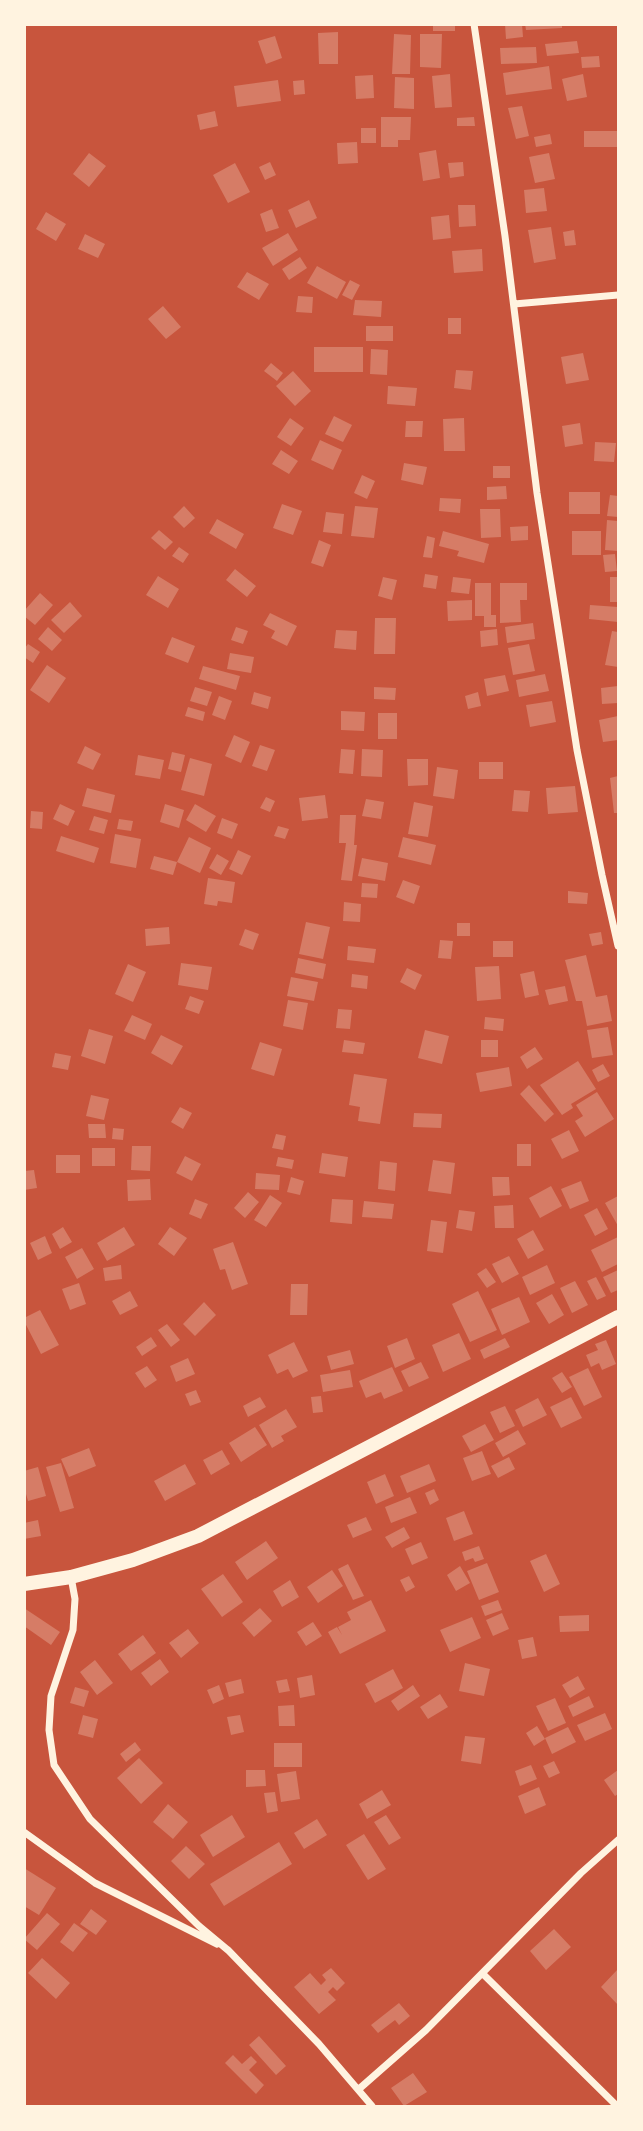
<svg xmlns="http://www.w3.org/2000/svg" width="643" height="2131" viewBox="0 0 643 2131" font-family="'Work Sans',sans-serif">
  <rect width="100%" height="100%" fill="#c8553d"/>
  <path fill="#d67c66" d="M433,24H455V31H433Z
    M505,24H522L523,37L506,39Z
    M525,24H562V28L526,30Z
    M338,32V64H319L318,33Z
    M394,34L411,35L410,74H392Z
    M420,34H442L441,68L420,67Z
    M275,36L282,58L266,64L258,41Z
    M577,41L579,53L547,56L545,44Z
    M536,47L537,63L501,64L500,48Z
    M599,56L600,67L582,68L581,57Z
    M549,66L552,89L506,95L503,73Z
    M450,74L452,107L435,108L432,76Z
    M583,74L587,97L567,101L562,79Z
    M373,75L374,98L356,99L355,76Z
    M395,77L414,78V109L394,108Z
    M278,80L281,101L237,107L234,86Z
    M304,80L305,94L294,95L293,81Z
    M522,106L529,136L516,139L508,108Z
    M215,111L218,126L200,130L197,115Z
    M381,117H411L410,140H398V147H381Z
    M474,117L475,126H457V118Z
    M361,128H376V143H361Z
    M584,131H618V147H584Z
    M550,134L552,144L536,147L534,137Z
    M357,142L358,163L338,164L337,143Z
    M436,150L440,178L423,181L419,153Z
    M89,153L106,166L89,187L73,174Z
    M549,153L555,179L535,183L529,157Z
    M270,162L276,175L265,180L259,167Z
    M463,162L464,176L450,178L448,163Z
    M235,163L250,192L228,203L213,175Z
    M544,188L547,211L526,213L524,190Z
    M309,200L317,218L296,228L288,210Z
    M458,205H475L476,226L459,227Z
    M272,209L279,228L266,232L260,214Z
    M46,212L66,224L56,241L36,229Z
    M449,215L451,238L433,240L431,217Z
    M551,227L556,259L534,263L528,230Z
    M574,230L576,245L565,246L563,232Z
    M288,233L298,250L273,266L262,248Z
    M85,234L105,244L98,258L78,249Z
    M482,249L483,271L454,273L452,251Z
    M300,257L307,268L289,280L282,269Z
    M317,266L346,282L337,299L307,283Z
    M247,272L269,284L259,300L237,287Z
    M350,280L360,285L352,300L342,295Z
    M298,296L313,297L312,313L296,312Z
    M355,300L382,301L381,317L353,315Z
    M163,306L181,327L166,339L148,319Z
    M448,318H461V334H448Z
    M366,326H393V341H366Z
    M314,347H363V372H314Z
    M371,349L388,350L387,375L370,374Z
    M583,353L589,380L566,384L561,357Z
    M271,363L283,373L277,381L264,371Z
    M456,370L473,371L471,390L454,388Z
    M293,371L311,391L295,406L276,386Z
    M388,386L417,388L415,406L387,404Z
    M334,416L352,425L343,442L325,434Z
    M290,418L304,428L291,446L277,437Z
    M464,418L465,451H444L443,419Z
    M406,421H423L422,437H405Z
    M580,423L583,444L565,447L562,426Z
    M320,440L342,450L333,470L311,460Z
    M595,442L616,443L614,462L594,461Z
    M281,450L298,461L289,474L272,464Z
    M404,463L427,467L423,485L401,480Z
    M493,466H510V478H493Z
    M362,475L375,481L367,499L354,493Z
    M506,486L507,499L487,500V487Z
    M569,492H600V514H569Z
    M610,495L618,496V517L607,516Z
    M440,498L461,499L460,513L439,511Z
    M282,504L302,511L293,535L273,528Z
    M184,506L195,518L184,528L173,517Z
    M355,506L378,508L374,538L351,536Z
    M480,509H500L501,537L481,538Z
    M326,512L344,514L342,534L323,532Z
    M217,519L244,534L236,549L209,533Z
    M607,520L618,521V551L605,550Z
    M528,526V540L511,541L510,527Z
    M159,530L173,542L165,550L151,538Z
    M443,531L489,544L484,563L457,556L459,551L439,546Z
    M572,531H601V555H572Z
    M427,536L435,538L432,558L423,557Z
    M319,540L331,545L323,567L311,563Z
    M179,547L189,554L183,563L172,556Z
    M615,554L617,571L605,572L603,555Z
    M235,569L256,586L247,597L226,580Z
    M425,574L438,576L436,589L423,587Z
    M158,576L179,589L168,608L146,595Z
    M383,577L397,580L392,600L378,596Z
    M453,577L471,579L469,594L451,592Z
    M610,577H618V602H610Z
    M475,583H491V615H496V627H484V616H475Z
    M500,583H527V600H520L521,622L500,623Z
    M40,593L53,605L35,625L24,616V611Z
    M472,600V620L448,621L447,601Z
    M70,602L82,616L64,633L51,620Z
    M590,605L618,607V622L589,619Z
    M270,613L297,626L287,646L271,638L275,631L263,625Z
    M375,618H396L395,654H374Z
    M533,623L535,639L507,643L505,627Z
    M48,627L62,640L52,651L38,639Z
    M236,627L248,631L243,644L231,640Z
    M497,629L498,645L481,647L480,631Z
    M336,630L357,631L356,650L334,648Z
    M612,631L618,632V667L605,665Z
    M172,637L195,646L188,663L165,654Z
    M28,644L40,652L33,663L24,657V649Z
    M529,644L535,671L513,675L508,648Z
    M230,653L254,657L251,673L227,669Z
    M47,665L66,678L49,703L30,690Z
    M203,666L240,676L236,690L199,679Z
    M545,674L549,691L519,697L516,680Z
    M505,675L509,691L487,696L484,679Z
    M618,686V703L602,704L601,688Z
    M195,687L212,692L207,706L190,701Z
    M374,687L396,688L395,700L374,699Z
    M254,692L271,697L268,709L251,704Z
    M478,692L481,706L468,709L465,696Z
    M219,696L232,701L225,720L212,715Z
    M552,701L556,722L530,727L526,705Z
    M188,707L205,712L203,721L185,716Z
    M341,711L365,712L364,731L341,730Z
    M378,713H397V739H378Z
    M618,716V740L603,742L599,720Z
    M234,735L250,742L241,763L225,756Z
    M260,745L275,750L267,771L252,766Z
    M85,746L101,754L93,770L77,763Z
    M341,749L355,750L353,774L339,773Z
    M362,749L383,750L382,777L361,776Z
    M172,752L185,755L181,772L168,769Z
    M138,755L164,760L160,779L135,775Z
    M190,758L212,764L204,796L181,790Z
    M407,759H428V785L408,786Z
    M479,762H503V779H479Z
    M437,767L458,770L454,799L433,796Z
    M618,776V813H614L610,778Z
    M575,786L578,812L548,814L546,788Z
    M87,788L115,795L111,813L82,806Z
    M514,790L530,791L528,812L512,811Z
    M325,795L328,818L302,821L299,798Z
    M266,797L275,801L270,812L260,808Z
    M366,799L384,802L381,819L362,816Z
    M414,802L433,806L428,837L408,834Z
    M60,804L75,811L68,826L53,819Z
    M165,804L184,810L179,828L160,822Z
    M195,804L216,816L206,832L186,820Z
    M31,811L43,812L42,829L30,828Z
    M340,815H356L354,845H357L352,881L341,880L346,843H339Z
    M94,816L108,820L104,834L89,830Z
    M222,818L238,824L232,839L217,833Z
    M119,819L133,821L131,831L117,829Z
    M278,826L289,829L285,839L274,836Z
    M115,834L141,839L136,868L110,863Z
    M61,836L99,848L94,863L56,851Z
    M189,837L211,848L200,873L177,862Z
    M403,837L436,845L431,865L398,857Z
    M238,850L251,856L242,875L229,869Z
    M217,854L229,861L221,875L209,868Z
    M154,856L177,862L173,875L150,869Z
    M362,858L388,863L385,881L358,876Z
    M208,878L235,882L232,903L218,901L217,906L204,904Z
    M403,880L420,886L414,904L396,897Z
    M362,883L378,884L377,898L361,897Z
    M568,891L588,893L587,904L568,903Z
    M344,902L361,904L360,922L343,921Z
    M306,922L330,927L323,959L299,954Z
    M457,923H470V936H457Z
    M169,927L170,944L146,946L145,929Z
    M245,929L259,934L253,950L239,945Z
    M601,932L603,944L592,946L589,934Z
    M440,940L453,941L451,959L438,958Z
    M493,941H513V957H493Z
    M348,946L376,949L374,963L347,960Z
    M586,955L596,997L607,995L612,1021L587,1026L582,1001H576L565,960Z
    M298,958L326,964L323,979L295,973Z
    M181,963L212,967L208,990L178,985Z
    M128,964L146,972L133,1002L115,994Z
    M499,966L501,999L477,1001L475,967Z
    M407,968L422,975L415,990L400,982Z
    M534,971L539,995L525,998L520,974Z
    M352,974L368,976L367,989L351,987Z
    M291,977L318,982L314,1001L287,996Z
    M565,986L568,1001L549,1005L545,990Z
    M190,996L204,1001L199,1014L185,1009Z
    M288,1000L308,1003L303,1030L283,1026Z
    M338,1009L352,1010L350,1029L336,1028Z
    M132,1015L152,1024L145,1040L124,1031Z
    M485,1017L504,1019L503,1031L484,1029Z
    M608,1027L613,1055L592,1058L587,1030Z
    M89,1029L113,1036L105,1064L81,1056Z
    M425,1030L449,1036L442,1064L418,1058Z
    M161,1035L183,1046L172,1065L151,1053Z
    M344,1040L365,1043L363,1054L342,1052Z
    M481,1040H498V1057H481Z
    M260,1042L282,1049L274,1076L251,1069Z
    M535,1047L543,1059L527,1069L520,1057Z
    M55,1053L71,1056L68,1070L52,1067Z
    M578,1061L596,1089L571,1104L573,1108L562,1115L540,1085Z
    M603,1064L610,1076L598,1082L592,1070Z
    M509,1067L512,1086L480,1092L476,1073Z
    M354,1074L387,1079L380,1124L358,1121L360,1107L349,1105Z
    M529,1085L554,1114L545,1122L520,1094Z
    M597,1092L614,1119L585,1137L575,1121L583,1116L576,1105Z
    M91,1095L109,1099L104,1120L86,1116Z
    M180,1107L192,1113L183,1129L171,1122Z
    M414,1113L442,1114L441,1128L413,1127Z
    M88,1124H105L106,1138H89Z
    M113,1128L124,1129L123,1140L112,1139Z
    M569,1130L579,1151L562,1159L551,1139Z
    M276,1134L286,1136L283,1150L272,1148Z
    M517,1144H531V1166H517Z
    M132,1146H151L150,1171L131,1170Z
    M92,1148H115V1166H92Z
    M322,1153L348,1157L345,1177L319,1173Z
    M56,1155H80V1173H56Z
    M185,1156L201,1164L192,1181L176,1173Z
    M278,1157L294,1160L292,1169L276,1166Z
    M433,1160L455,1163L451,1194L428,1191Z
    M380,1161L397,1163L395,1191L378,1189Z
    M34,1170L37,1188L24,1190V1171Z
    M256,1173L280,1175L279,1190L255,1189Z
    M291,1177L304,1181L300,1195L287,1192Z
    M492,1177H509L510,1195L493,1196Z
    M150,1179L151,1200L128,1201L127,1180Z
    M581,1181L589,1201L570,1209L561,1189Z
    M551,1186L562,1206L540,1218L529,1198Z
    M248,1192L259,1202L245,1218L234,1208Z
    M270,1195L282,1203L266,1227L254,1220Z
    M618,1196V1226L605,1203Z
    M195,1199L208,1204L201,1219L189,1214Z
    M332,1199L353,1200L352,1224L330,1222Z
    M364,1201L394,1204L392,1219L362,1217Z
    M513,1205L514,1228H495L494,1206Z
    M597,1208L608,1229L595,1236L584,1215Z
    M459,1210L475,1212L472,1231L456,1228Z
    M431,1220L447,1222L443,1253L427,1251Z
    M63,1227L72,1242L60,1249L52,1234Z
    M124,1227L135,1245L107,1261L97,1243Z
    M170,1227L187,1238L174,1256L158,1244Z
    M533,1230L544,1250L528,1259L517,1239Z
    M45,1236L52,1253L38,1260L30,1243Z
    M618,1237V1264L602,1272L591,1250Z
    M233,1242L248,1284L232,1290L225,1269L220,1270L213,1249Z
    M82,1248L94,1269L77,1279L65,1257Z
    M509,1256L519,1274L502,1283L492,1264Z
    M121,1265L122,1279L105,1281L103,1268Z
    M547,1265L555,1283L530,1295L522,1277Z
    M486,1268L496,1282L487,1288L477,1274Z
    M618,1270V1290L611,1293L603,1277Z
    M596,1277L606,1296L597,1300L587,1281Z
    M575,1281L588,1305L572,1313L560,1288Z
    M79,1283L86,1304L70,1310L62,1289Z
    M291,1284H308L307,1315H290Z
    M130,1291L138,1306L120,1315L112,1301Z
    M478,1291L497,1330L470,1342L452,1304Z
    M552,1294L564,1315L549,1324L536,1303Z
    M519,1297L530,1322L502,1335L491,1309Z
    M204,1302L216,1315L195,1336L183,1324Z
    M40,1310L59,1345L41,1354L24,1321V1318Z
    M167,1324L180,1340L171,1347L158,1330Z
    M459,1333L471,1359L443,1372L432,1345Z
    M151,1337L157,1346L142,1356L136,1347Z
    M407,1338L415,1359L395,1368L387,1346Z
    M505,1338L510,1347L484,1359L480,1350Z
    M606,1340L616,1364L602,1370L599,1363L591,1367L586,1355L598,1350L595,1344Z
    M294,1342L308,1371L293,1378L288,1369L277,1374L268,1355Z
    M350,1350L354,1364L331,1370L327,1356Z
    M188,1358L195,1374L176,1382L170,1366Z
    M421,1362L429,1378L409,1387L401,1371Z
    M147,1366L157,1380L145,1388L135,1373Z
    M392,1367L403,1391L384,1399L381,1392L366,1398L359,1381Z
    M588,1368L602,1397L584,1406L569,1377Z
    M350,1370L353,1387L323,1392L320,1375Z
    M562,1372L572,1387L562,1393L552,1378Z
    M196,1390L201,1402L190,1406L185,1394Z
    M321,1396L323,1412L313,1413L311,1397Z
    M260,1397L266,1407L248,1417L243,1406Z
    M571,1397L582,1418L561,1428L550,1407Z
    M538,1398L547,1415L523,1427L515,1410Z
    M505,1406L515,1426L500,1433L490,1412Z
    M286,1409L297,1427L281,1436L284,1441L272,1448L259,1425Z
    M485,1424L494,1440L471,1452L462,1436Z
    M255,1427L267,1445L241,1462L229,1443Z
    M518,1430L526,1444L503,1457L495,1443Z
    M89,1448L96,1466L69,1477L61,1459Z
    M222,1450L230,1464L211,1475L203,1460Z
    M482,1451L491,1474L472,1481L463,1458Z
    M509,1457L515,1469L498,1478L491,1466Z
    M61,1463L74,1508L60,1512L46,1467Z
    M185,1464L196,1484L165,1501L154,1481Z
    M429,1464L436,1481L407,1493L400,1476Z
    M38,1467L46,1496L28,1501L24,1487V1471Z
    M385,1474L394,1496L376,1504L367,1482Z
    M434,1489L439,1500L430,1505L425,1493Z
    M410,1497L417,1513L391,1523L385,1507Z
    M464,1511L473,1534L454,1541L446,1518Z
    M366,1517L372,1530L353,1538L347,1525Z
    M38,1520L41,1536L24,1539V1523Z
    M404,1527L410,1538L392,1548L385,1537Z
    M266,1541L278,1558L247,1580L235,1562Z
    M421,1542L428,1558L412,1565L405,1549Z
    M479,1546L484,1559L475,1562L473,1558L465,1561L462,1552Z
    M546,1554L560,1584L544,1592L530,1561Z
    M487,1563L499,1592L479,1600L467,1571Z
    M348,1564L364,1596L353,1600L338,1569Z
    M460,1566L470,1583L456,1591L447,1575Z
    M332,1570L343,1586L318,1603L307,1587Z
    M223,1574L243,1602L222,1617L201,1589Z
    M409,1576L415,1587L406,1592L400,1580Z
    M290,1580L299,1597L282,1607L273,1591Z
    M371,1600L386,1631L340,1654L328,1632L337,1627L342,1635L338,1627L351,1620L347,1612Z
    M498,1600L502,1610L485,1616L481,1606Z
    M24,1608L60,1632L51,1645L24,1626Z
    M260,1608L272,1621L254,1637L242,1623Z
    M502,1613L509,1629L493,1636L486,1620Z
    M589,1615V1631L560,1632L559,1616Z
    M472,1617L481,1638L450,1652L440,1630Z
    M313,1622L322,1636L306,1646L297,1632Z
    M188,1629L199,1643L181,1658L169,1643Z
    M143,1635L156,1653L131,1671L118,1654Z
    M533,1637L537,1656L522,1659L518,1640Z
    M160,1659L169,1672L151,1686L141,1673Z
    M95,1660L113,1683L97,1695L80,1672Z
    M465,1663L490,1669L484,1696L459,1691Z
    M393,1669L403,1688L375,1703L365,1684Z
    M312,1675L315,1695L300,1698L297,1678Z
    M578,1676L585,1689L570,1698L562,1685Z
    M241,1679L244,1693L229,1697L225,1683Z
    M287,1679L290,1691L279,1693L276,1681Z
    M219,1685L224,1699L213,1704L207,1690Z
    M413,1685L420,1696L398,1711L391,1701Z
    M75,1687L89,1691L84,1707L70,1703Z
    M440,1694L448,1707L428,1719L420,1707Z
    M589,1696L594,1707L573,1717L568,1706Z
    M555,1698L566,1723L548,1731L536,1706Z
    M294,1705L295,1726H279L278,1706Z
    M605,1713L612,1729L585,1741L577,1725Z
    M83,1715L98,1719L93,1738L78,1734Z
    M240,1715L244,1732L231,1735L227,1717Z
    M537,1726L545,1739L534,1746L526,1733Z
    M568,1727L576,1742L552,1754L545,1738Z
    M465,1736L485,1738L481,1764L461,1761Z
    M135,1742L141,1750L126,1762L120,1754Z
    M274,1743H302V1767H274Z
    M139,1758L163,1783L141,1804L117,1778Z
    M554,1761L560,1773L549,1778L543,1766Z
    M531,1765L537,1779L520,1786L515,1771Z
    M246,1770H265L266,1786L246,1787Z
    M618,1770V1794L615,1796L604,1780Z
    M296,1771L300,1799L281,1802L277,1774Z
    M539,1787L546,1805L525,1814L518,1796Z
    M382,1790L391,1805L367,1819L359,1804Z
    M275,1792L278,1811L267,1813L264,1793Z
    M168,1804L188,1822L173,1839L153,1822Z
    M232,1815L245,1837L213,1857L200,1835Z
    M386,1815L401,1838L389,1845L374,1822Z
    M317,1819L327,1835L304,1849L294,1833Z
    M364,1834L386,1869L368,1880L346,1845Z
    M279,1842L292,1864L224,1906L210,1884Z
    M186,1846L205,1864L189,1879L171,1861Z
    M24,1868L56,1888L39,1915L24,1906Z
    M91,1909L107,1921L96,1935L80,1924Z
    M47,1913L60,1924L37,1950L24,1939Z
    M74,1923L88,1933L73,1952L60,1942Z
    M554,1929L571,1947L546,1970L530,1951Z
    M42,1958L70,1983L56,1999L28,1973Z
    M331,1968L345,1983L337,1991L333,1987L328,1992L336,2000L319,2014L294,1987L310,1973L321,1985L326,1980L322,1975Z
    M618,1969V2005L601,1987Z
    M399,2003L410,2016L399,2025L395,2020L378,2033L371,2025Z
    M259,2036L286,2066L276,2075L249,2045Z
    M233,2055L242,2064L251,2056L257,2062L249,2070L264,2085L256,2094L225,2063Z
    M413,2073L427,2092L404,2106L391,2088Z"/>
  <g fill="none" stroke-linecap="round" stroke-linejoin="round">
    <path stroke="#fff3e0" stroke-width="7" d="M474,24L505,236L537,493L577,750L602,875L618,946
      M514,304L618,295
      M71,1577L75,1599L73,1630L51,1696L49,1730L54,1765L90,1819L199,1926L229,1951
      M24,1832L95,1883L217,1944
      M228,1950L319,2044L372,2106
      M483,1974L617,2106
      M359,2089L426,2030L581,1873L618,1840"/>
    <path stroke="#fff3e0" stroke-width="14" d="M24,1584L71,1577L133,1560L198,1536L618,1317"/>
  </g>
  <rect width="643" height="2131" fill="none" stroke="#fff3e0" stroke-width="52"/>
</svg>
